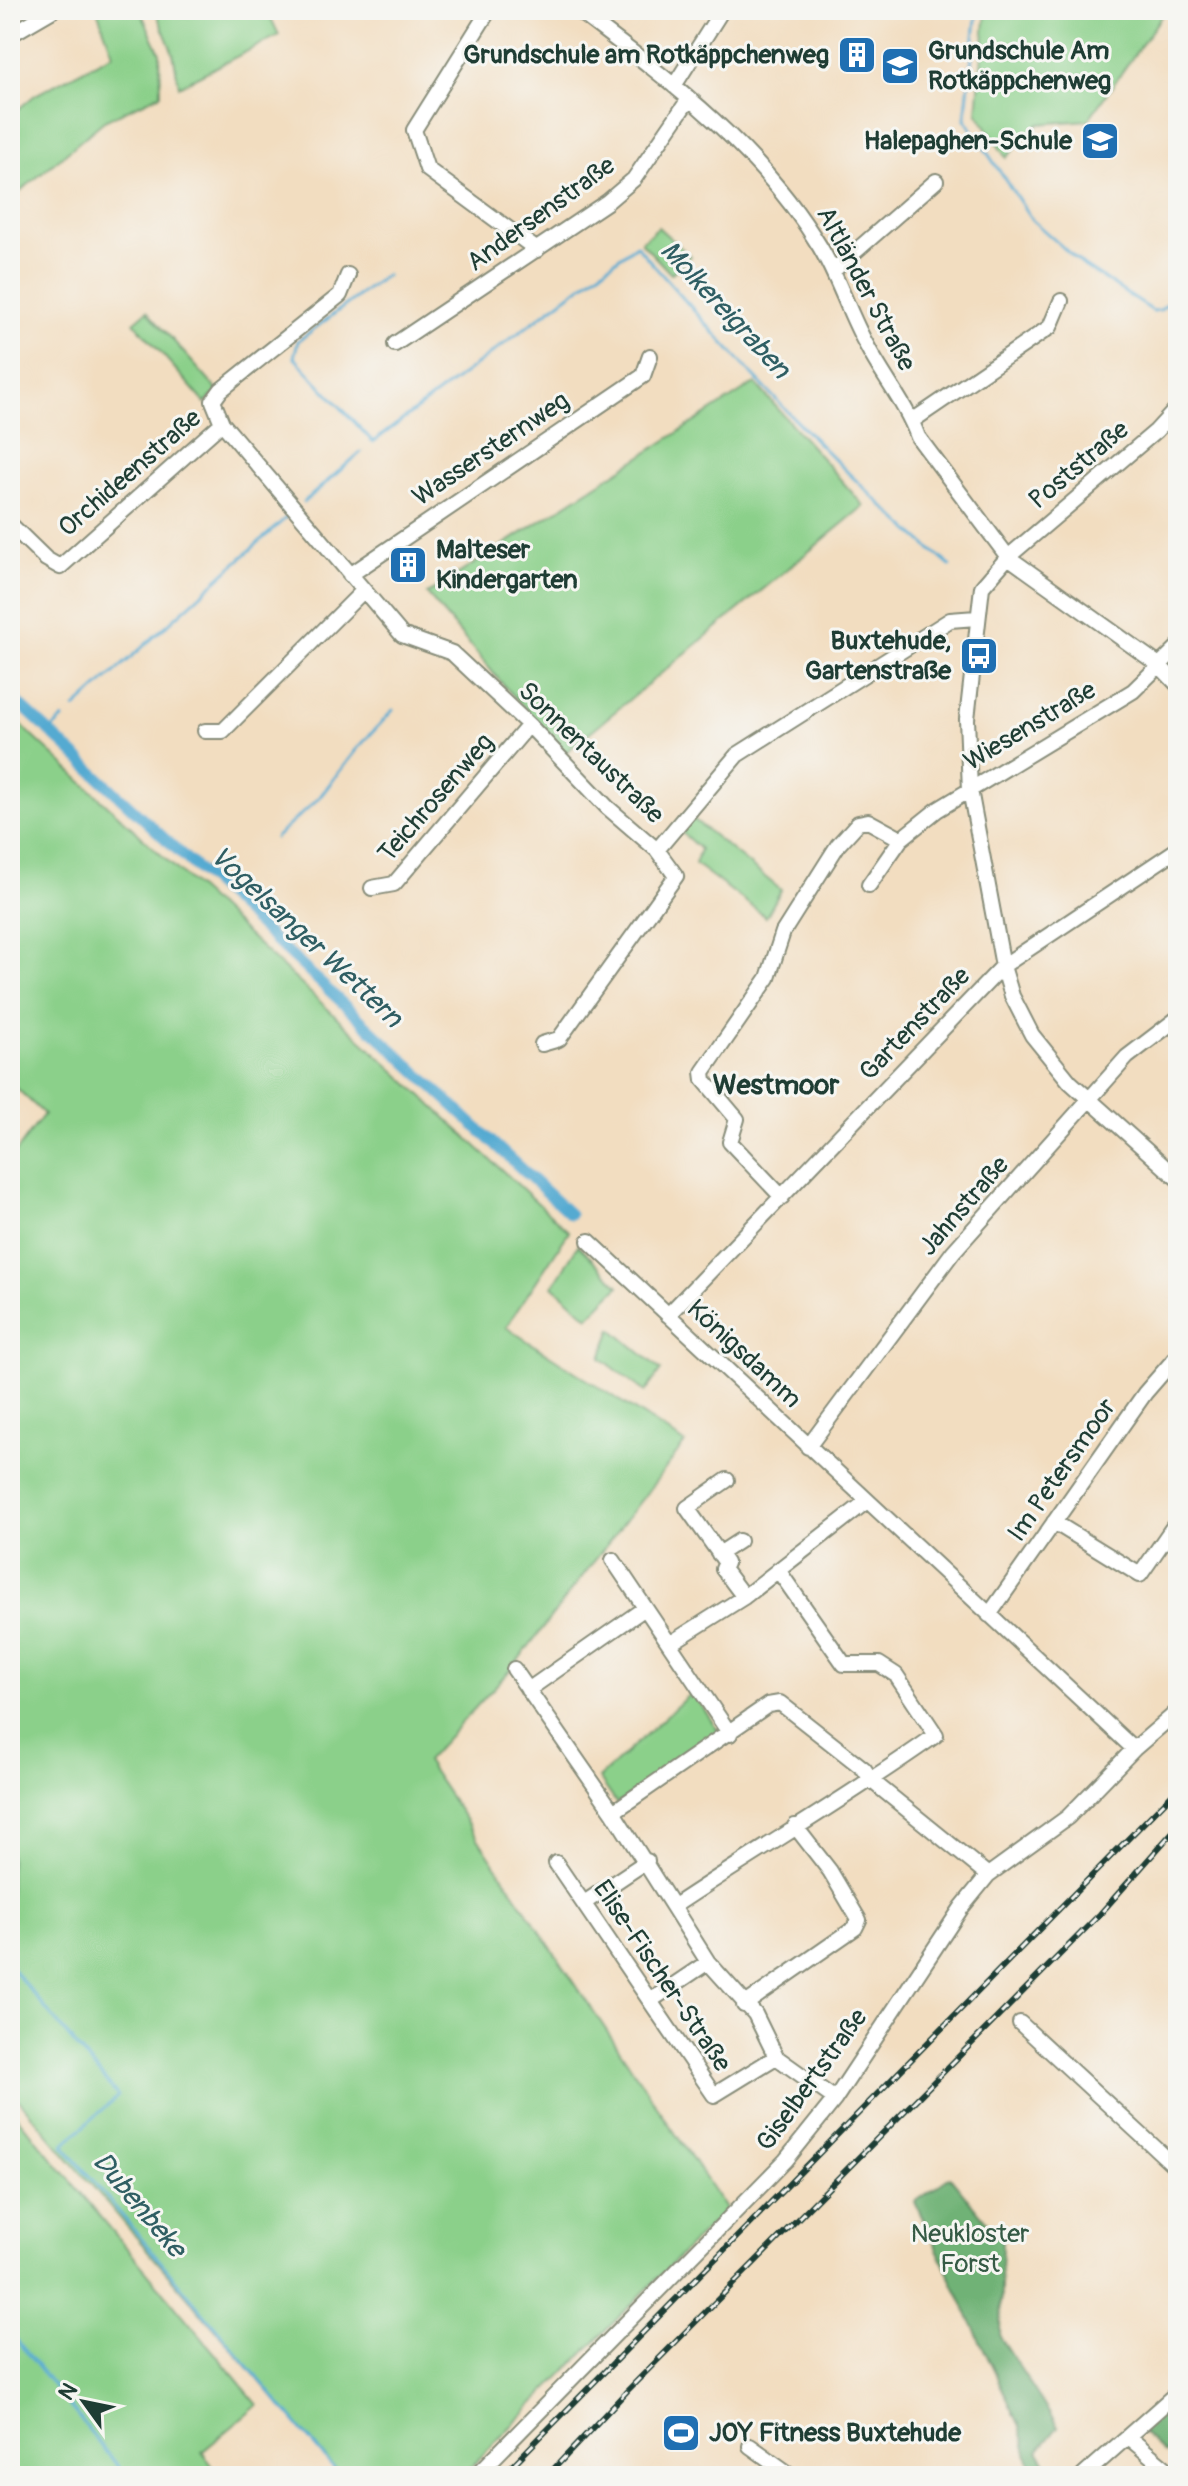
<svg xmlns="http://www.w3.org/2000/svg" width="1188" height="2486" viewBox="0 0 1188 2486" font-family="Pangolin,sans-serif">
  <rect width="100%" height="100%" fill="#f6f6f2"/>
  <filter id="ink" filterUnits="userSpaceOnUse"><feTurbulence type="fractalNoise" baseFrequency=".0125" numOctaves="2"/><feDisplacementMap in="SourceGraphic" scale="16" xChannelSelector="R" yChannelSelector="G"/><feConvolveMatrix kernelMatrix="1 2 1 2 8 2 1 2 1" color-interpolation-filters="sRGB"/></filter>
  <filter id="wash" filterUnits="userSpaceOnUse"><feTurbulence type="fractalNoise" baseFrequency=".006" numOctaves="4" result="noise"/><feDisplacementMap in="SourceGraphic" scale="32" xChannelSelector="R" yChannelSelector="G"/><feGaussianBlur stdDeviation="1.8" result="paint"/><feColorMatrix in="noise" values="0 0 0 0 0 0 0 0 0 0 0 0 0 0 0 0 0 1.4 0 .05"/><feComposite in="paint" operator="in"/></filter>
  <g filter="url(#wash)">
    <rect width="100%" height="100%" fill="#f2ddc0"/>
    <path fill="#8bd08a" stroke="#55865f" stroke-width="2" d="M97,10H140L160,53L161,94L104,121L10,200V116L35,95L113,54Z
      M155,10H267L279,35L179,86L173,53Z
      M986,10H1166L1088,120L1039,124L1006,158L977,112Z
      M658,227L690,256L671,274L641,242Z
      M147,311L218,391L205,403L134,322Z
      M755,383L864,506L566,752L505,687L427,594Z
      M10,715L569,1232L506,1327L685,1443L512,1668L426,1761L726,2209L462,2476H341L10,2090V1160L44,1114L10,1082Z
      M692,818L781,890L766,917L695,864L700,849L681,832Z
      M578,1245L619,1286L588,1317L553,1286Z
      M612,1329L661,1370L645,1392L601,1358Z
      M692,1692L720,1733L617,1804L599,1778Z
      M10,2108L258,2405L202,2452L215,2469L207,2476H10Z"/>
    <path fill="#70b276" stroke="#487855" stroke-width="2" d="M950,2177L1002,2241L1000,2337L1058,2427L1038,2451L1054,2476H1033L1020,2426L915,2202Z
      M1178,2396V2444L1165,2454L1141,2431Z"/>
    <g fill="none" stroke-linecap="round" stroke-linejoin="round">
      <path stroke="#55aad1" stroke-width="3" d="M977,10L965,119L1032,220L1084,266L1153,311L1160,310L1178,294
        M386,275L298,341L294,357L373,442L636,245C734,357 836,469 950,566
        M304,502L361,452
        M10,708L16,700
        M75,708L289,515
        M50,731L63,719
        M275,838L319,798L355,751L393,710
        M10,1966L118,2096L63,2145L340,2476
        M10,2332L126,2476"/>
      <path stroke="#55aad1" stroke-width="11" d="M10,695L570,1214"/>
    </g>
  </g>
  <g filter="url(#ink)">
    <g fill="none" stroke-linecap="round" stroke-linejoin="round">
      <g stroke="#888d7a" stroke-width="18">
        <path id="minor" d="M489,10L414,130L427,169L537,250
          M577,10C668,79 760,147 820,247C839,279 849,314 867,346C883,377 906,404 918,437L1008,557L1159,665L1178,685
          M10,35L53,10
          M674,86L722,10
          M833,271L936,181
          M395,344L607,202L634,179L689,99
          M1178,407L1156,431L1008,557L982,587L967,719L970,790L1003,966L1012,996L1032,1035L1070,1082L1178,1179
          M912,421L1050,327L1061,301
          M222,423L213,401L221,390L340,295L348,275
          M10,524L46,559L60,567L222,423L402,635L452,653L529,725L607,807L657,850L737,755L950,620L976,618
          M350,575L643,376L650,356
          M205,731H223L363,591
          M869,885L901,839L937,810L1133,691L1178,647
          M372,888L394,884L529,725
          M542,1044L559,1039L676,876L657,850
          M782,1197L730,1142L737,1119L704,1080L703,1072L768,978L783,932L838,845L858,823L868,821L901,839
          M589,1241L1134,1749
          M668,1315L1003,966L1178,849
          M808,1447L953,1252L1127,1057L1178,1018
          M727,1480L687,1508L726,1563L723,1569L744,1597
          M1054,1522L1140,1575L1178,1520
          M719,1554L739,1541
          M613,1560L730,1734
          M989,1615L1145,1393L1178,1355
          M671,1643L744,1597L867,1501
          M514,1669L613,1812
          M528,1690L645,1608
          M556,1863L714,2095L776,2057
          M584,1903L647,1861
          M674,1906C761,1848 852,1795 936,1735L896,1675L879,1664H844L778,1570
          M650,2001L708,1962
          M744,2005L855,1928L859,1920L830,1871L795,1826
          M1020,2023L1178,2169
          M835,2099L776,2057L755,2014L708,1962L613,1812L768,1705L780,1703L864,1769L872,1781L988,1875
          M1128,2437L1175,2476
          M750,2446L792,2476
          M476,2476L786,2160L835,2099L962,1907L988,1875L1068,1817L1134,1749L1178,1711
          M1083,2476L1178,2392"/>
      </g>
      <use href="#minor" stroke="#fff" stroke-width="14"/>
      <g stroke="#1f3d34" stroke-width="6">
        <path id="rail" d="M502,2476L1178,1788
          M547,2476L628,2390L1100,1914L1178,1826"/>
      </g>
      <use href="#rail" stroke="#f6f6f2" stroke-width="3" stroke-dasharray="9" stroke-linecap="butt"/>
    </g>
  </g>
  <defs>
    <g id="building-square" transform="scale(2)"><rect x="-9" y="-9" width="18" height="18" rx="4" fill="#1f6fb2" stroke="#f6f6f2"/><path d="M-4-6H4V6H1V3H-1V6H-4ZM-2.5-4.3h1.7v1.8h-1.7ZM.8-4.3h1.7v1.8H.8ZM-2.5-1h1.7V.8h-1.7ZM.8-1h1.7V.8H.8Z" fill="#fff"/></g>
    <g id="school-square" transform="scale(2)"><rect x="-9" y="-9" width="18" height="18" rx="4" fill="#1f6fb2" stroke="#f6f6f2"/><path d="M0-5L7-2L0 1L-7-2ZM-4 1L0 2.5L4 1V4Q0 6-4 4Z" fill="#fff"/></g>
    <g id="bus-square" transform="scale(2)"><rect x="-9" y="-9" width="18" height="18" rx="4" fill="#1f6fb2" stroke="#f6f6f2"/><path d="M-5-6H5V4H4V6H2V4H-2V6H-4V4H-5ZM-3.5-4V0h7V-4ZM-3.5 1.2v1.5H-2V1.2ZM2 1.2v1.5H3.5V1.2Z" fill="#fff"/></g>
    <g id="stadium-square" transform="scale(2)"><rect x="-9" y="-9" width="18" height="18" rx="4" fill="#1f6fb2" stroke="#f6f6f2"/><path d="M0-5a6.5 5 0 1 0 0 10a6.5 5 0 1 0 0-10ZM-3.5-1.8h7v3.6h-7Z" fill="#fff"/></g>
  </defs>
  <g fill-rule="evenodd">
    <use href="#building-square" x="857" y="55"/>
    <use href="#school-square" x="900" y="66"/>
    <use href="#school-square" x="1100" y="141"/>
    <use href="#building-square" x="408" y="565"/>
    <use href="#bus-square" x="979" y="656"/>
    <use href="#stadium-square" x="681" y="2433"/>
  </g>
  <g text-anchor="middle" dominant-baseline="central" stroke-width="6" stroke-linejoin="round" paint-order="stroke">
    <g font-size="26" font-weight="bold" fill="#1f3d34" stroke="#f6f6f2" text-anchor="start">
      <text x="928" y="51">Grundschule Am<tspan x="928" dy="30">Rotkäppchenweg</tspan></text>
      <text x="829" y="55" text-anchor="end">Grundschule am Rotkäppchenweg</text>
      <text x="1072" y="141" text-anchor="end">Halepaghen-Schule</text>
      <text x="436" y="550">Malteser<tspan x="436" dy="30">Kindergarten</tspan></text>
      <text x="951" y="641" text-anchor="end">Buxtehude,<tspan x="951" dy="30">Gartenstraße</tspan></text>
      <text x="709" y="2433">JOY Fitness Buxtehude</text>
    </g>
    <g font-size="26" fill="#1f3d34" stroke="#f6f6f2">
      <text transform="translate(541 214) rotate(-36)">Andersenstraße</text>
      <text transform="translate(866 289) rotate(62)">Altländer Straße</text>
      <text transform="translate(491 449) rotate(-34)">Wassersternweg</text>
      <text transform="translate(1079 465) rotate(-40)">Poststraße</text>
      <text transform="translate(130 473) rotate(-41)">Orchideenstraße</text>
      <text transform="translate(1030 726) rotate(-31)">Wiesenstraße</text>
      <text transform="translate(591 753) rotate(44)">Sonnentaustraße</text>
      <text transform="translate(436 798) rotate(-49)">Teichrosenweg</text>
      <text transform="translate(915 1024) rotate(-46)">Gartenstraße</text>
      <text transform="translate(964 1206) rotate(-49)">Jahnstraße</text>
      <text transform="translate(744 1354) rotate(43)">Königsdamm</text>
      <text transform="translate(1062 1470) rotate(-55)">Im Petersmoor</text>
      <text transform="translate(662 1976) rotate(56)">Elise-Fischer-Straße</text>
      <text transform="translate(812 2080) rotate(-54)">Giselbertstraße</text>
    </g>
    <g font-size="26" fill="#355a45" stroke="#f6f6f2">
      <text x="970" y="2234">Neukloster<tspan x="970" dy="30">Forst</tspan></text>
    </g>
    <g font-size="28" font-style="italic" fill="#2f5e63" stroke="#f6f6f2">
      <text transform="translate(725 310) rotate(47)">Molkereigraben</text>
      <text transform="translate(306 937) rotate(43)">Vogelsanger Wettern</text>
      <text transform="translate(139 2205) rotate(50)">Dubenbeke</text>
    </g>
    <g font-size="28" font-weight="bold" fill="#1f3d34" stroke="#f6f6f2">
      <text x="776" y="1085">Westmoor</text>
    </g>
  </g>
  <rect width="1188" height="2486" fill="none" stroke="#f6f6f2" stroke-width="40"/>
  <g transform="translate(84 2402) rotate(303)" stroke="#f6f6f2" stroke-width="6" paint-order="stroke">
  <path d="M0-6L14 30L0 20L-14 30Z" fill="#1f3d34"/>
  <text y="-12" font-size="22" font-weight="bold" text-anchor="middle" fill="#1f3d34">N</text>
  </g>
</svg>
